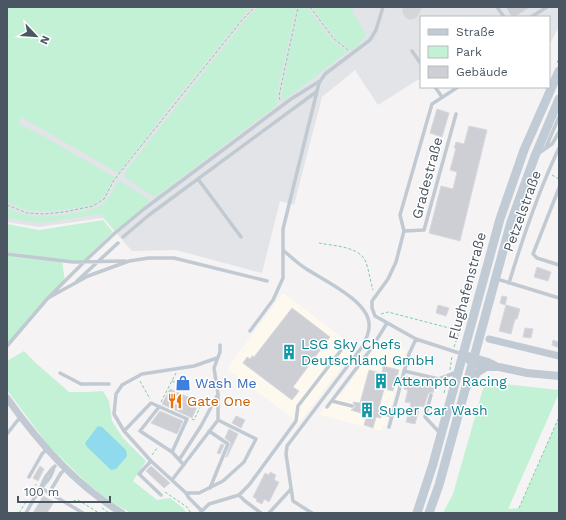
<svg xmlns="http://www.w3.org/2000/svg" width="566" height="520" viewBox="0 0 566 520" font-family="'Work Sans',sans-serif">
  <rect width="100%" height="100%" fill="#f5f3f3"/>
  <path fill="#fdf9ef" d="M283,293L356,348L299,423L227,369Z
    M378,343L406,350L386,426H382V431L319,415L336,392L341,395Z"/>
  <path fill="#e2e4e7" d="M7,7H559V26L549,46V17H421V81L419,79L378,105L355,70L322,97L294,205L280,201L262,273L176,250L132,251L103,218L39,227L7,222Z"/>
  <path fill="#c3f1d5" d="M7,7H251L174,101L118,173L21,117L18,123L50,140L114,177C109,184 107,194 100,200C90,208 50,212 36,211C26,211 16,206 7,202Z
    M260,7H296L277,94V105L157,196H153L124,177L127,169L249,15Z
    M299,7H307L330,38L347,52L283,101L281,96Z
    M312,7H354L352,12L366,34L360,44L351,51L334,37Z
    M119,181L149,199L148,203L115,231L101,214L40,223L7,218V208C15,211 24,215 34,216C48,218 92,213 103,204C111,198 112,188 119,181Z
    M103,220L113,232L83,261H73L7,252V224L39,230Z
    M7,254L62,261L65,281L7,346Z
    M24,351L37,364L69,392H88L103,391L109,401L112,421L123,438L146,461L133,481L157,500L170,498L183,508L186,513H131L108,500L88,484L48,445L7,390V361Z
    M485,382L559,390V393L508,509L519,508L559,417V513H443L453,494Z"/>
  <path fill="#90daee" d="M98,426L102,427L126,450L127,456L116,469L111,470L87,447L85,443Z"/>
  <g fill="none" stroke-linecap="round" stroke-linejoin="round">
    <path stroke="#d5d6d8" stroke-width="17" d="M411,11L413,7"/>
  </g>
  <path fill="#cdcfd5" stroke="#d7d9de" d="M506,7H530L514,17H512Z
    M437,109L449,113L442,137L430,133Z
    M469,126L487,130L460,241L429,233L441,186L453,189L457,172L450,170L456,148H454L456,142L464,144Z
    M537,267L551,272L548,281L534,277Z
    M502,296L507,297L505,305L500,303Z
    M438,305L449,308L446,316L436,313Z
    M506,305L520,309L517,319H515L511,334L499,331Z
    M292,308L330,337L293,387L299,391L292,400L243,363L247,357L250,359L252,356L254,357Z
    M525,328L533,329L531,338L523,337Z
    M553,340L559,342V348L552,345Z
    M383,366L399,370L393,391L384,389L379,408L383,409L379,412L381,416V418L376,417L373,428L364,425L367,415L351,410L355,407L353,402L360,403L369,370L382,373Z
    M407,376L435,384L433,393L431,392L428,394L424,407L420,406L415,424L406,422L411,403L405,402L408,390L404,389Z
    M170,389L199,402L192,418L162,404Z
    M160,411L183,421L177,434L151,423Z
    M236,416L245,420L241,428L232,423Z
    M229,429L238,434L227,457H226L231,443L225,438Z
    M221,444L224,445L220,454L217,453Z
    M40,466L44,469L38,481L33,478Z
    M151,466L170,483L164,488L146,471Z
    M270,472L276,475L274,480L279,482L269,502L264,499L262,504L256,501L257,499L253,497L265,473L269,475Z
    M43,496L54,502L47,513H33Z"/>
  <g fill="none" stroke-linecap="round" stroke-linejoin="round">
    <path stroke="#7ad0a6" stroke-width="1" stroke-dasharray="3 2" stroke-linecap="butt" d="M310,7L333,38L349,51
      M557,63L559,58
      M280,100L279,96L298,7
      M552,175L559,179
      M7,205L27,213L44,214L64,212L93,206L104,199L114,180L129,161L243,19L255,7
      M319,243C333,246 357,246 365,260C369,269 370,281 373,290
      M381,314L388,312L449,328L458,334
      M454,347L465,316
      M450,370L452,356
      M140,381L150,399
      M172,381L184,386
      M444,393L447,381
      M161,402L176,373
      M192,419L194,420L204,399
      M152,455L157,448
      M33,490L36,484
      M165,492L187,507L191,513
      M73,501L78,500L99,513
      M102,508L109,513
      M519,508L559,417
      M19,513L27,500"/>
    <path stroke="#c1cad2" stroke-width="3.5" d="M497,7L504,17
      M531,17L547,7
      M412,51L421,64
      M435,87L442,97
      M456,114L424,230L404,231L396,262L388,279L372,301V308L375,316L416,339L462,354
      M546,147L559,117
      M539,153L552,144L559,132
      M198,179L241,237
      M559,188L533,254L537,258L559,265
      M404,231L400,215L432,104L458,87
      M123,237L149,215L316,92
      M283,250C290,256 297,263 305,268C323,280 367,300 369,323C370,331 366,340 362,347L287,446L286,454L293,501L312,513
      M7,254L73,262L125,261
      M497,279L559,298
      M77,281L118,243
      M509,283C523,237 538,192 559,148
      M48,298L84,262L115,233L144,209L291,99L320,81
      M250,331L273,300L283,278V229L319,83L325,74L370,40L376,30L383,7
      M7,346L48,298L88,276L129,261L149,258H174L267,281
      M404,371L439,379L457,372
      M60,373L81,384H109
      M431,395L425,417L440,433
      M332,401L352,406
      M159,407L140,431L172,452L184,465
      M327,407L371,349L387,323
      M382,413L392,416
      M389,427L409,354L416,339
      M124,431L151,403L187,419L172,452
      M209,431L228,444L210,488
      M7,434L17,421L21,418
      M179,460L201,426L217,396
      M151,461L139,474L161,495
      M29,477L42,454L47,449
      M172,480L218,420
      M41,487C44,478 48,472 55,466
      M41,488L83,513
      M49,493L61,473L66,469
      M186,493L151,461L124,431L114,414L116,394L122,385L142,374L194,366L217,358
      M239,495L245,501L261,513
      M202,511L189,498L186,493H199L223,481L244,462L256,439L218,420V394L214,368L220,352V345
      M26,513C31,505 35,495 41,488C47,481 52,477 54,467
      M200,513L209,504L239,495L249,485L296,421L298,406L345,345
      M269,513L291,489"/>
    <path stroke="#c1cad2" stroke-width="7" d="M489,339L559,356
      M7,398C38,442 75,485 122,513"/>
    <path stroke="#c1cad2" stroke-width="8" d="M463,354L472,363L486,367H499L527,373L559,376
      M468,356L488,362L496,366
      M467,387L478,372L486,367"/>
    <path stroke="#c1cbd6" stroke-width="9" d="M417,513L433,464L500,219L524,150L559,71
      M429,513L439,485L511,222L535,156L559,99"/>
  </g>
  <defs>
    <g id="building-bare" transform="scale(1.2)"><path d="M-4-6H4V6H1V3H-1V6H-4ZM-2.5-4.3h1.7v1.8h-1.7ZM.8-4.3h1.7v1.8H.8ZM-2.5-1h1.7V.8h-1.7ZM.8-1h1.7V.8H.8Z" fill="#0f9aa8" stroke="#fff" stroke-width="2.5" paint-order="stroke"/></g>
    <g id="shop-bare" transform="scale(1.2)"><path d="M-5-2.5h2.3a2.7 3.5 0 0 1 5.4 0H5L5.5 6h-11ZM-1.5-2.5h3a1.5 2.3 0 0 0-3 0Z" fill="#3f7fe0" stroke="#fff" stroke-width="2.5" paint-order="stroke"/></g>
    <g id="restaurant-bare" transform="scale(1.2)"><path d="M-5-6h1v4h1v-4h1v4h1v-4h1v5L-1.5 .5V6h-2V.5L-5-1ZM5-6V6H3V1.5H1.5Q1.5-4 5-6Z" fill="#e8710a" stroke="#fff" stroke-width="2.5" paint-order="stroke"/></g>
  </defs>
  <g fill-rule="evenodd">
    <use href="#building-bare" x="289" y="352"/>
    <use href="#building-bare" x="381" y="381"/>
    <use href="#shop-bare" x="183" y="383"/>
    <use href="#restaurant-bare" x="175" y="401"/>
    <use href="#building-bare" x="367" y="410"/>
  </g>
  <g text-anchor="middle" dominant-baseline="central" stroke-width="3" stroke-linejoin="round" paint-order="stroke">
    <g font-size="14" fill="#4a5661" stroke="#fff">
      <text transform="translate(427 178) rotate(-75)">Gradestraße</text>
      <text transform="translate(522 211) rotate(-70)">Petzelstraße</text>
      <text transform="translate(467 286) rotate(-75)">Flughafenstraße</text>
    </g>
    <g font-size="14" fill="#0d838f" stroke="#fff" text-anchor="start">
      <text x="301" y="344">LSG Sky Chefs<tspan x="301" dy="16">Deutschland GmbH</tspan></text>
      <text x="393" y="381">Attempto Racing</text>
      <text x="379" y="410">Super Car Wash</text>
    </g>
    <g font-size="14" fill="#366cbe" stroke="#fff" text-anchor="start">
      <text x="195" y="383">Wash Me</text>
    </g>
    <g font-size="14" fill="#c56008" stroke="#fff" text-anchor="start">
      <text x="187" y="401">Gate One</text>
    </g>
  </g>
  <rect width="566" height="520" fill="none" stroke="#4a5661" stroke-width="16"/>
  <rect x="420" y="16" width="130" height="72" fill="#ffffff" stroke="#b7bbc0"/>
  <rect x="428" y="29" width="20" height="6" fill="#c1cbd6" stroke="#b7bbc0"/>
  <text x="456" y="36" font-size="12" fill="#4a5661">Straße</text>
  <rect x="428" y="46" width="20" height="12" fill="#c3f1d5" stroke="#b7bbc0"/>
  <text x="456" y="56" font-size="12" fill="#4a5661">Park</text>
  <rect x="428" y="66" width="20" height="12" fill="#cdcfd5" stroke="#b7bbc0"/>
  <text x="456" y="76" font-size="12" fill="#4a5661">Gebäude</text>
  <g transform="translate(36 36) rotate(115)" stroke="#ffffff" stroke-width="3" paint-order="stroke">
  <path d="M0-3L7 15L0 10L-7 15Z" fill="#4a5661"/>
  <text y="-6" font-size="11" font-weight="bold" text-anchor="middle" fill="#4a5661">N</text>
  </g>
  <path d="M18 496v6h92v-6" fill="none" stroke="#4a5661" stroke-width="2"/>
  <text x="24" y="496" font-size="12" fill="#4a5661" stroke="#ffffff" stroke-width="3" paint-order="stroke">100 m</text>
</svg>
